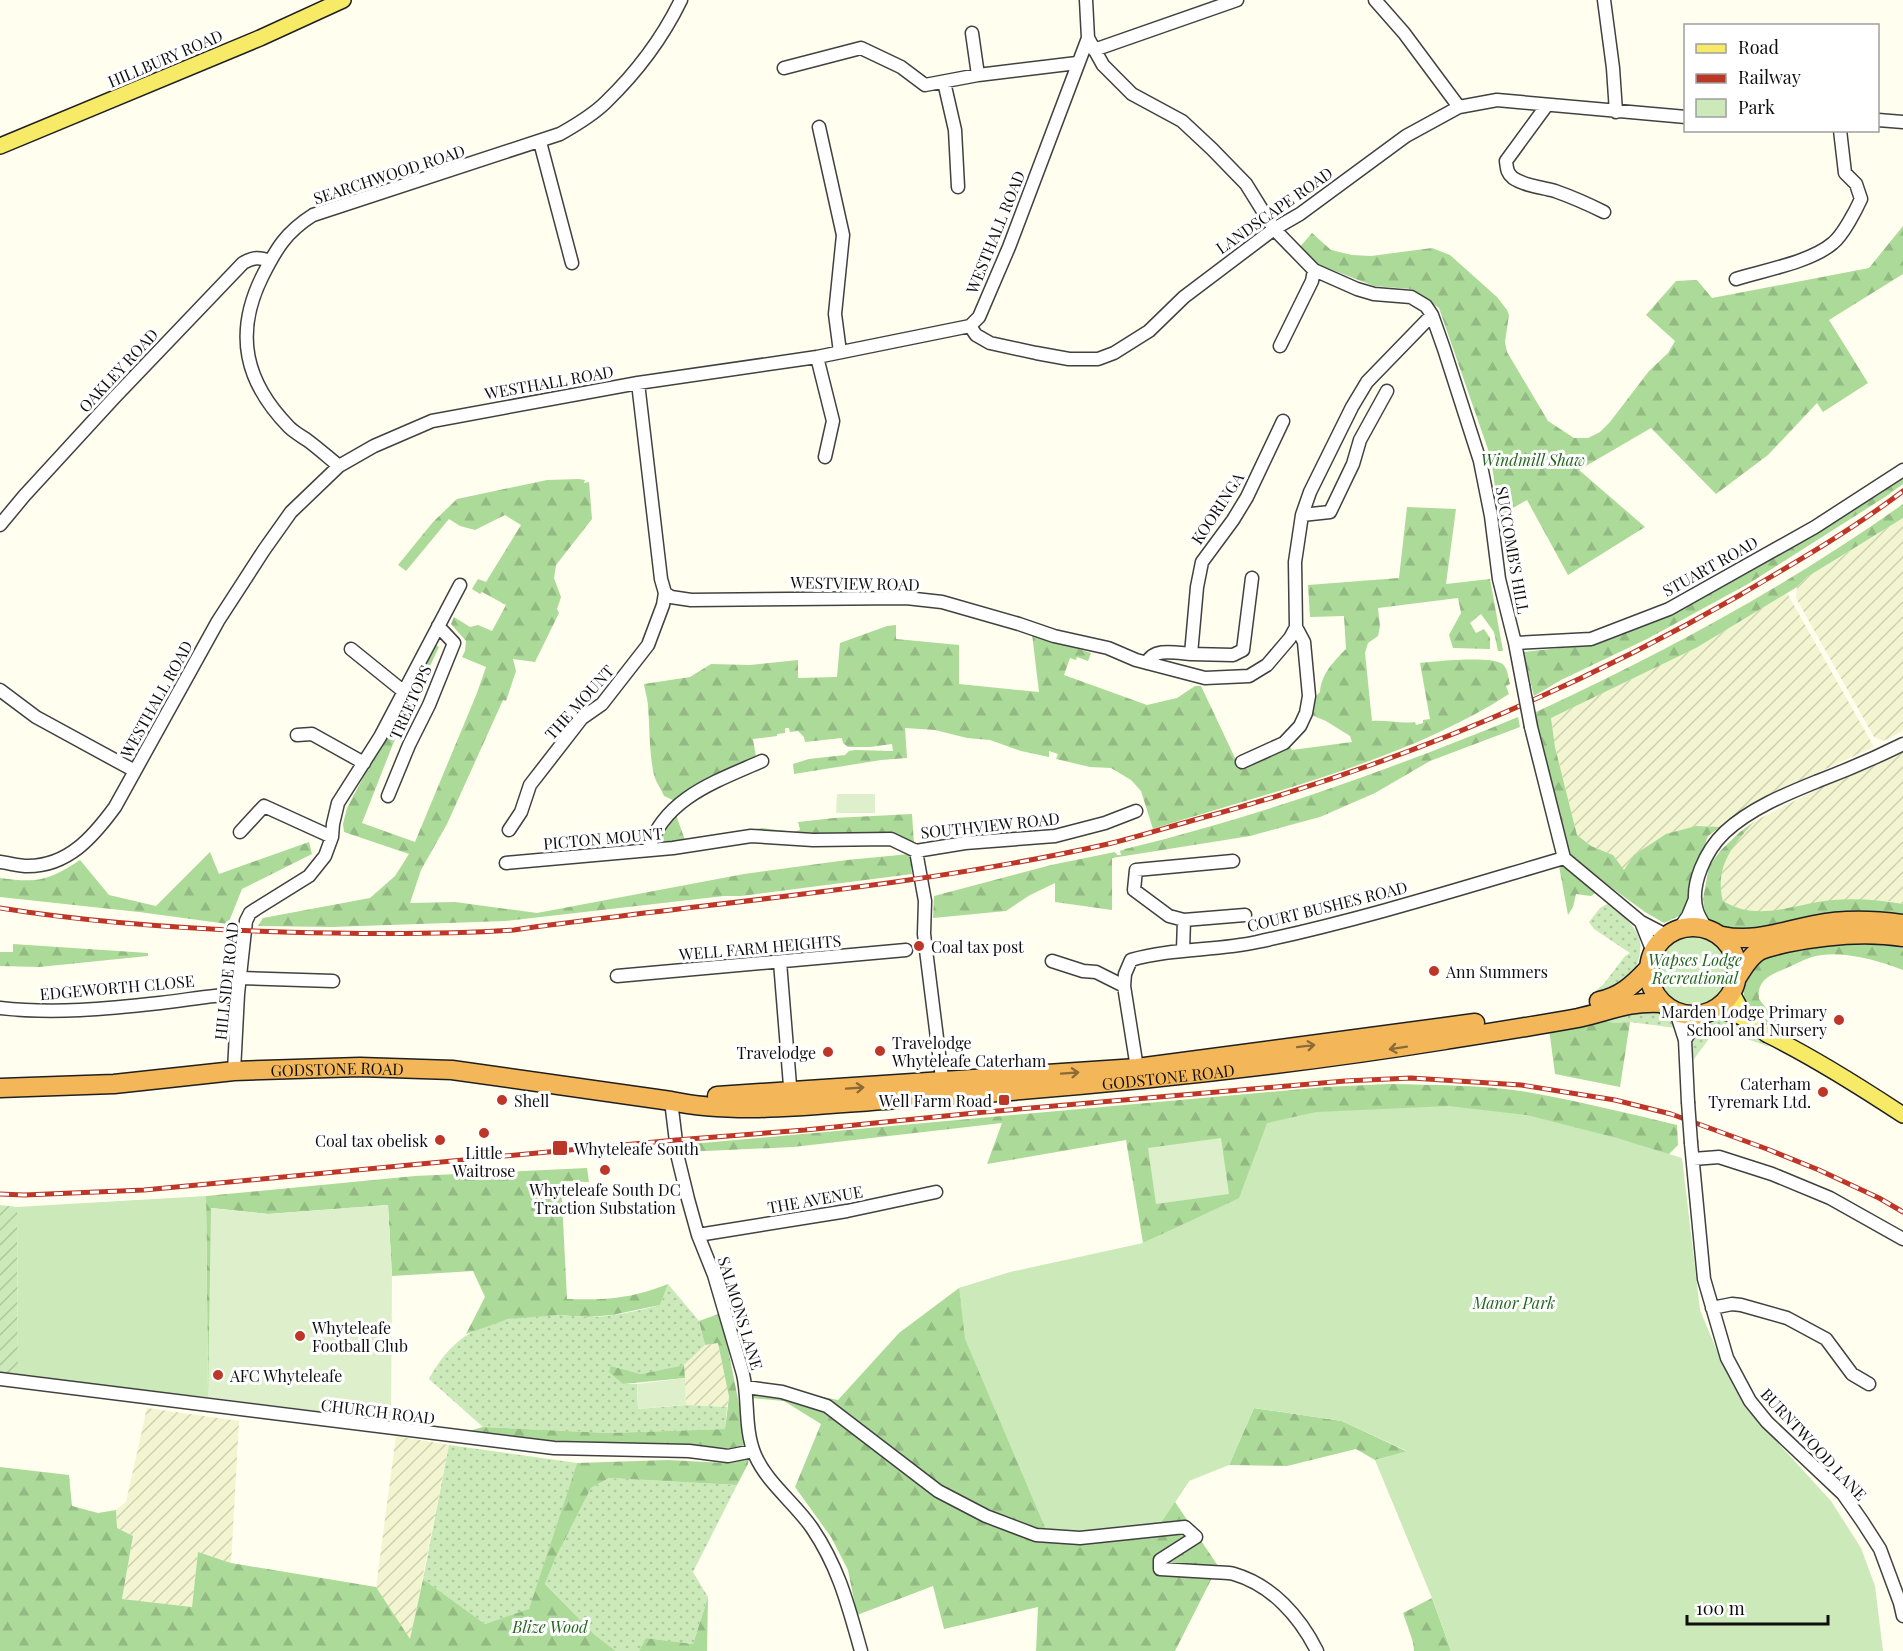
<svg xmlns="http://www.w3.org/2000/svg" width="1903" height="1651" viewBox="0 0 1903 1651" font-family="'Playfair Display',serif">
  <defs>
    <pattern id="farmland-furrows" width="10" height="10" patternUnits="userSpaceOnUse" patternTransform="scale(1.5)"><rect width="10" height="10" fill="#f2f5cf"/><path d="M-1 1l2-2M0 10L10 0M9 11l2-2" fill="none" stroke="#ced1b1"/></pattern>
    <pattern id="grass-dots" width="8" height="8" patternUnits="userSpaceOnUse" patternTransform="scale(1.5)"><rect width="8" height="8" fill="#cbe9b9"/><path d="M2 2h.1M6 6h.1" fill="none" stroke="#adc79e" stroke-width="1.8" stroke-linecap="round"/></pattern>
    <pattern id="forest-firs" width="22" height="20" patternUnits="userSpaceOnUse" patternTransform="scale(1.5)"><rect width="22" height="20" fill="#acda98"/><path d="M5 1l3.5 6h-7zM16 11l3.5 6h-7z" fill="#93ba82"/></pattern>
    <pattern id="garden-furrows" width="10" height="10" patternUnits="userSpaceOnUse" patternTransform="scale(1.5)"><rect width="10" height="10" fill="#cbe9b9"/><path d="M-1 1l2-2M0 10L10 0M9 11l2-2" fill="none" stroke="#adc79e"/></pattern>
  </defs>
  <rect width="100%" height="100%" fill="#fffeef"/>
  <path fill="url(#farmland-furrows)" d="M1903,518V731L1883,741L1874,737L1796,598L1797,587L1807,577Z
    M1787,593L1874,747L1764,797L1720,827L1696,826L1624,871L1613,855L1591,846L1577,835L1555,747L1551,718L1696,648Z
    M1903,751V904L1887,901L1755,913L1732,906L1723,901L1720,890V877L1727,856L1737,839L1755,821L1814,791Z
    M718,1343L729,1397L727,1407L686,1405L684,1365L705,1345Z
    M147,1408L239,1421L231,1563L198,1552L192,1607L122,1599L133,1536L117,1528L116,1510L126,1502Z
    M396,1436L449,1445L410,1640L376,1587Z"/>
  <path fill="url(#grass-dots)" d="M1607,904C1614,905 1617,910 1622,915C1646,938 1643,947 1633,977L1598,995L1593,993L1603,985L1625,956L1630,953L1594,929L1589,922L1600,908Z
    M1651,1008L1670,1019L1676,1028L1630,1022L1614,1023L1599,1019Z
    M1727,1017C1744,1023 1755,1038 1770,1047L1730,1033L1711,1036L1694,1059L1691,1054L1694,1033L1705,1025Z
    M668,1284L699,1321L705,1345L684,1365L641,1374L611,1366L623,1384H637L638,1409L686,1405L727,1407L725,1429L609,1433L483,1427L429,1379C458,1325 498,1316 556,1315C566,1315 577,1317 588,1317C612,1317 637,1311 660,1305Z
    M449,1445L577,1463L529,1610L485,1624L423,1579Z
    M609,1478L737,1485L693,1572L708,1597L693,1644L646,1638L639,1651H616L595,1635L545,1584L555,1559L591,1488Z"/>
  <path fill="url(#forest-firs)" d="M1903,226V274L1829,320L1868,383L1823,412L1817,403L1768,455L1716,494L1651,428L1579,470L1645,527L1568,575L1527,500L1499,516L1491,458L1439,308L1411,289L1374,286L1317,264L1299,248L1312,233L1331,250L1352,255L1371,256L1432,248L1450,255L1497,297L1507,310L1509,315L1505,342L1507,352L1548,421L1574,438H1588L1600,432L1610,422L1649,371L1668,353L1675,341L1646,315L1676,281L1697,280L1712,298L1869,268Z
    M1903,475V484L1885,497L1748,584L1647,639L1561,680L1534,696L1523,652L1595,644L1674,612L1834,523Z
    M579,479L585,480L584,483L589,482L592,519L556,565L554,578L561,597L557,609L559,613L535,662L513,659L516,671L506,701L503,700L447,824L421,870L410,903L455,902L537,913L744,874L847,860L910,854L912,874L741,896H724L505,921L331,927L258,926L263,918L370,898L395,876L409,854L344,832L343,824L347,808L434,644L439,647L393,744L362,823L415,842L477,693L486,667L462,657L465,651L466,641L451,624L454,617L470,627L478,625L492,631L506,605L482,592L480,594L472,589L478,579L486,582L521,525L505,515L475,530L460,526L449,519L406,571L398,565L433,522L457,499L547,480Z
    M1903,504V518L1807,577L1797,587L1696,648L1551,718L1555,747L1577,835L1591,846L1613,855L1624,870L1634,855L1666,834L1696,826L1720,827L1708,836L1705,844L1692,879L1688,904L1681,915L1664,923L1645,912L1568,856L1536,727L1534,713C1662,654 1788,586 1903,504Z
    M1407,507L1456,509L1446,584L1490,579L1503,651H1498L1494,632L1481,614L1470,623L1476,633L1484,629L1490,638V649L1453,648L1449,635L1461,613L1458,598L1378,608L1380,626L1378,636L1368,643L1365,653L1372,721C1387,720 1401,724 1415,722L1416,725L1423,723V720L1430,719L1420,663C1435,661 1489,656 1501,663C1508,667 1508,677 1510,684L1506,686L1509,694C1403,762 1272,791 1153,829L1141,791L1131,780L1111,768L1090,767L1056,759L1058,754L1049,751V757L1021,751L990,740L967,738L935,730L905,728L907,758L881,760L794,774L793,764L809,759L845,755L849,751L855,750L893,751L892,744L870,747H848L843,743L842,738L805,742L804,737L798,731L790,732L789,728H785V733L777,734V736L753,739L756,757L753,760L675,801L664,796C661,788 656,783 654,775C649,752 650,730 648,707C648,699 645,692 644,684L690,677L711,664L750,665L798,660V678L837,677L840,643L887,626L896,625V639L959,645V684L1039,692L1032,634L1091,653L1088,661L1077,657L1076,660L1070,658L1064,675L1147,705L1177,698L1195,686H1201L1235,758L1283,737L1292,750L1352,742L1350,736L1326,721L1311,715L1314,698L1320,692C1321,674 1334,661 1346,649L1344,616L1310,617L1308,585L1399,578Z
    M1518,717L1520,727L1430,761L1375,793L1320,817L1250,836L1112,858V910L1055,902V883L1030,895L1006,911L933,918L934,896L1051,865L1115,852L1117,855H1121L1120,851L1125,849C1261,816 1389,770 1518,717Z
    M912,814L914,844C889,826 839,835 808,834C792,833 776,831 760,831L676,843L666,842L659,838V832L676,815L685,840L762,828L794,832L800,830L798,822L834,818Z
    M1755,821C1733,844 1714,868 1723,901C1759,923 1795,903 1833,900C1855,898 1881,900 1903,904V916L1847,913L1790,921L1738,932L1713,923L1705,915L1703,899L1709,866L1721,850L1740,832Z
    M309,842L312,854L242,889L228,924L139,912L0,897V878C38,883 48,881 80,860L109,895L156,906L210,852L219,874Z
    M1565,865L1595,893L1591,896L1576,894L1573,907L1568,915L1559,866Z
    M1857,941L1903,948V970C1878,960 1838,949 1812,957C1802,960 1792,966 1782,970C1768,976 1757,982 1759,999L1789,1037C1767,1024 1741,1017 1744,987C1745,979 1748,967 1754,962C1771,947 1834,943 1857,941Z
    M13,944L148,953V956L39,967L0,966V952H13Z
    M1599,1019L1614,1023L1630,1022L1620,1087L1555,1074L1549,1029Z
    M1389,1084C1435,1085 1482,1085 1527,1092C1578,1101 1627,1113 1677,1125L1678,1145L1666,1157L1333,1158L1143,1243L1126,1140L987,1164L1002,1123L793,1147L684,1152L680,1145L1325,1087Z
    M587,1168L589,1182L561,1181L567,1299C607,1300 630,1299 668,1284L660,1305L612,1315L588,1317L558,1315L508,1319L466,1334L485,1297L473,1271L392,1276L388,1205L268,1214L211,1208L213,1333L208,1397L206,1196L415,1176Z
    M971,1285L1189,1481L1175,1502L1218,1566L1175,1651H1036L1038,1607L944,1629L933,1586L857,1615L848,1570L831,1537L795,1487L821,1424L784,1401L751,1398L753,1394L777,1388L838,1400L899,1333L959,1288Z
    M721,1313L747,1445L730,1448L566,1443L469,1431L483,1427L609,1433L725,1429L729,1397L718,1343L705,1345L699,1321Z
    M684,1365L685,1378L623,1384L609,1372L611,1366L641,1374Z
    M1254,1408L1342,1421L1408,1452L1375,1460L1356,1449L1287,1466L1229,1465Z
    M749,1457L748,1464L737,1485L609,1478L591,1488L555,1559L545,1584L595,1635L616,1651H0V1467L69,1475L72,1506L98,1513L116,1510L117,1528L133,1536L122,1599L192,1607L198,1552L231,1563L376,1587L410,1639L423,1579L485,1624L529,1609L577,1463L668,1460L725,1463Z
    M708,1597L707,1651H639L646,1638L693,1644Z
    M1432,1598L1451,1651H1414L1413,1642L1403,1613Z"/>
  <path fill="#cbe9b9" d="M1700,931C1747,945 1739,1003 1690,1005C1679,1006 1670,1001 1663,991C1659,984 1658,977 1658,969C1658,945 1678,932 1700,931Z
    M1449,1106L1527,1115L1617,1138L1682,1158L1700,1310L1717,1351L1745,1407L1831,1501L1861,1548L1875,1586L1883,1651H1451L1432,1598L1375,1460L1407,1451L1342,1421L1254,1408L1229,1465L1189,1481L1161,1523L1080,1533L1046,1530L965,1339L959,1288L1010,1272L1143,1243L1239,1198L1267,1123L1316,1112Z
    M206,1196L208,1397L18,1377L17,1207Z"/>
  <path fill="url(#garden-furrows)" d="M0,1205L17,1207L18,1377L0,1374Z"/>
  <path fill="#def0cb" d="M837,794H875V813H836Z
    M1221,1138L1229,1194L1156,1204L1148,1148Z
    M388,1205L392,1276L391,1421L208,1397L211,1208L268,1214Z
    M685,1378L686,1405L638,1409L637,1384Z"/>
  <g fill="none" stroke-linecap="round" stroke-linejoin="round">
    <g stroke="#414141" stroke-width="15">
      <path id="minor" d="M1375,0L1404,33L1459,107
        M1604,0L1613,68L1616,112
        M972,33L978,75
        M1088,38L1103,65L1132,94L1182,121L1212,149L1246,184L1274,229L1314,270L1357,289L1374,294L1411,297L1426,306L1432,315L1444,349L1480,461L1491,516L1499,579L1515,643L1523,685
        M1094,50L1237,0
        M784,68L861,48L901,67L925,85L978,75L1077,63
        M944,82L955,130L958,187
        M1547,105L1506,161C1507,169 1507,173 1513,178C1525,186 1541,187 1555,191C1572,197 1588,204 1604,212
        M1878,120L1903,122
        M819,127L843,235L835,314L840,352
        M540,142L572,263
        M1736,279C1765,270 1811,262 1833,243C1843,235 1856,210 1861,199L1856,184L1845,173L1840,130
        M970,326L976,335L990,343L1036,353L1069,359H1098L1114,353L1149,331L1184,297L1274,229L1300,214L1406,136L1459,107L1497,100L1686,117
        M1280,346L1312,281L1314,270
        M817,357L833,421L825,457
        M638,383L661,579L665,593L671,597L691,600L906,598L942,602L1019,624L1054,636L1108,648L1136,660L1205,678L1249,676L1267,665L1290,638L1296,627
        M339,466C329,458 318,448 307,440C301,436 294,432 289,427C245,382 234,334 262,277C276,249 286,232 313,215L560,134C576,125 593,115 606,102C636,73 663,37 681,0
        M1302,515L1330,512L1353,464L1360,440L1387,391
        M0,525L24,496L114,398L243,263C254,257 259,257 270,261
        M1515,643L1591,639L1669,609L1815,527L1903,470
        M351,649L403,691
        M1191,654L1233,655L1243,650L1252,578
        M1147,663C1153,647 1177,653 1191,654L1197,587L1202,562L1233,520L1247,497L1283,421
        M0,690L36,717L135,771
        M1531,727L1564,858L1641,922L1666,935
        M297,735L312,734L364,763
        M1242,762L1284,743L1300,726L1306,713L1309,696L1304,642L1296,627L1295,562L1302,515L1310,492L1352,407L1367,382L1432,315
        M388,796L409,745L429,705L454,643L438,626
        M509,830L521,812L530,785L582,718L602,704L648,645L663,605L665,593
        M240,832L264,806L332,837
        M648,850C664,798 717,781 762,761
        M916,851L925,901L924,934L943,1086
        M0,862C9,863 19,866 28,866C68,866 93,837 115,807L218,621L264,550L291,512L339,466L374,446L432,421L638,383L817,357L970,326L979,317L1009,247L1088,38L1086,0
        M506,863L673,848L751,836L813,840L891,839L916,851L965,843L1055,836L1105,823L1136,811
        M1184,920L1169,916L1134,890L1136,870L1233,861
        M1641,922L1653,952
        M1706,928C1703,923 1699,917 1697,911C1689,885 1706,850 1725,832C1751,808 1786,794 1818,781C1847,770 1875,758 1903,744
        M1679,929L1688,916L1695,899
        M1183,950L1184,920L1245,915
        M1052,961L1083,971L1096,972L1124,986
        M780,962L791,1098
        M617,976L906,950
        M240,978L333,981
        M0,1008C53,1014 107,1009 160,1003C187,1000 212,995 238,994
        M1676,1012L1685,1040L1688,1102
        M1685,1040L1701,1015
        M1137,1068L1124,986L1125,974L1131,960C1172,948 1216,951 1257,942C1361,920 1462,888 1564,858
        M234,1071L238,994L246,921L250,913L256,909L309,876L325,856L332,837L333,824L338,803L380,737L460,585
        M671,1101L678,1158L688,1199L698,1235L714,1275L743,1374C749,1400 744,1429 755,1455C767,1483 795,1503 812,1528C839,1568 848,1605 861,1651
        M1691,1143L1704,1279L1727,1358L1750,1401L1767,1422L1843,1494L1862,1521L1880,1549L1900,1603L1903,1616
        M1693,1159L1719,1157L1772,1174L1830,1198L1903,1239
        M698,1235L847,1211L936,1192
        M1712,1308L1732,1304L1741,1305L1787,1318L1826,1339L1852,1374L1869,1384
        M0,1379L554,1448L689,1451L728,1456L753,1451
        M746,1387L782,1392L827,1406L938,1491L986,1516L1036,1535L1080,1538L1185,1527L1196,1537L1160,1560V1569C1177,1570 1194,1571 1211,1572C1219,1573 1227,1572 1234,1574C1272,1585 1300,1617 1317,1651"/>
    </g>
    <g stroke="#1f1f1f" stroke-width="18">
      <path id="major" d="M0,146L260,38L343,0
        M1732,993L1746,1019
        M1714,1010C1725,1012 1735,1013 1745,1019C1753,1023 1760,1030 1768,1035C1815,1058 1859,1086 1903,1115"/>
    </g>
    <g stroke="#1f1f1f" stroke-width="21">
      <g id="highway">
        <circle cx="1693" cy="971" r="44"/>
        <path d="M1722,936C1755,943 1782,931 1814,925C1844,919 1873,920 1903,924"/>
        <path d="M1738,976C1744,967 1749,957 1759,951C1767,947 1778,945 1786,943C1825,935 1864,931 1903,937"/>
        <path d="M1599,1001C1620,997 1633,985 1647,970"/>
        <path id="s1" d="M0,1088L114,1084L234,1071L360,1067L452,1070L671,1101C741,1116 829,1103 901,1099C1083,1087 1264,1069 1445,1040C1489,1033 1534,1026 1578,1018C1610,1011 1627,1001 1662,1003"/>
        <path d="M717,1096L1137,1068L1475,1023"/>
      </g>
    </g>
    <use href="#minor" stroke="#fff" stroke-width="12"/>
    <use href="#major" stroke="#f7ea67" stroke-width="15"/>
    <use href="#highway" stroke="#f3b759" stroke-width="18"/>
    <g stroke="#bd3627" stroke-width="5">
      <path id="rail" d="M0,908C93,923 188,929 282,932C359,934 437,935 514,930C712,902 913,888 1108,844C1137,837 1165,828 1194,820C1385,769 1569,693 1740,595C1796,562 1852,530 1903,491
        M0,1194L24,1195L144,1190L676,1140L805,1130L985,1112L1345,1081L1411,1078L1521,1085L1615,1100L1671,1114L1767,1149L1819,1170L1879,1198L1903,1212"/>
    </g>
    <use href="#rail" stroke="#fff" stroke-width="3" stroke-dasharray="9" stroke-linecap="butt"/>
    <g stroke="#414141" stroke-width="15" stroke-linecap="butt">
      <path id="minor-bridge" d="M1523,685L1531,727
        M1688,1102L1691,1143"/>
    </g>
    <use href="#minor-bridge" stroke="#fff" stroke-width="12"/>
  </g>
  <defs><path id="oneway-shaft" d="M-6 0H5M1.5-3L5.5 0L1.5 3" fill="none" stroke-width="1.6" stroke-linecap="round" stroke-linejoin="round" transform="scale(1.5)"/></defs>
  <g stroke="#8c6b37">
    <use href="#oneway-shaft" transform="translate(1306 1046) rotate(-7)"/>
    <use href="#oneway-shaft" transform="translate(1398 1048) rotate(171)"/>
    <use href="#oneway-shaft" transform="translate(1070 1073) rotate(-4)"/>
    <use href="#oneway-shaft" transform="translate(855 1088) rotate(-4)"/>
  </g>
  <g fill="#bd3627" stroke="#fff" stroke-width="2">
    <circle cx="919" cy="946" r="6"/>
    <circle cx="1434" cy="971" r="6"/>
    <circle cx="1839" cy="1020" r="6"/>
    <circle cx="880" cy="1051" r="6"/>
    <circle cx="828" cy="1052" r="6"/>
    <circle cx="1823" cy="1092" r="6"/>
    <circle cx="502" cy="1100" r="6"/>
    <rect x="998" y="1094" width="12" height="12" rx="3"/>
    <circle cx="484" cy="1133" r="6"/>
    <circle cx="440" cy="1140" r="6"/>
    <rect x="552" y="1140" width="16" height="16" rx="3"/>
    <circle cx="605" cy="1170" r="6"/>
    <circle cx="300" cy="1336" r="6"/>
    <circle cx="218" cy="1375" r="6"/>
  </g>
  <g text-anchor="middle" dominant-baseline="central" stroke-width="6" stroke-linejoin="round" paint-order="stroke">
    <g font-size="16" fill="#0e0e0e" stroke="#fff">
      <text transform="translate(165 58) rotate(-23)">HILLBURY ROAD</text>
      <text transform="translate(389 174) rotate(-18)">SEARCHWOOD ROAD</text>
      <text transform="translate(1274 210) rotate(-35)">LANDSCAPE ROAD</text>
      <text transform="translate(995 232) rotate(-68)">WESTHALL ROAD</text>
      <text transform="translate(118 370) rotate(-47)">OAKLEY ROAD</text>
      <text transform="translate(549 382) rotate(-10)">WESTHALL ROAD</text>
      <text transform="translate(1217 508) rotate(-57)">KOORINGA</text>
      <text transform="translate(1513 550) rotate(80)">SUCCOMB'S HILL</text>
      <text transform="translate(1710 566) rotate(-29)">STUART ROAD</text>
      <text transform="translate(855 583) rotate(1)">WESTVIEW ROAD</text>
      <text transform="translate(156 699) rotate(-61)">WESTHALL ROAD</text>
      <text transform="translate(410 702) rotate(-66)">TREETOPS</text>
      <text transform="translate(579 702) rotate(-48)">THE MOUNT</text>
      <text transform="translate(990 825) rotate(-6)">SOUTHVIEW ROAD</text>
      <text transform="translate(603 838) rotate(-5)">PICTON MOUNT</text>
      <text transform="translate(1327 906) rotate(-14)">COURT BUSHES ROAD</text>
      <text transform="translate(760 947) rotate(-5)">WELL FARM HEIGHTS</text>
      <text transform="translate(226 981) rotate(-84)">HILLSIDE ROAD</text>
      <text transform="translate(117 987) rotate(-5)">EDGEWORTH CLOSE</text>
      <text stroke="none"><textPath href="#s1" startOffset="338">GODSTONE ROAD</textPath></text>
      <text stroke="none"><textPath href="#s1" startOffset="1173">GODSTONE ROAD</textPath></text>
      <text transform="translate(815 1199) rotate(-10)">THE AVENUE</text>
      <text transform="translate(741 1313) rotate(73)">SALMONS LANE</text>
      <text transform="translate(378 1411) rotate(7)">CHURCH ROAD</text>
      <text transform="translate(1814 1444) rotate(47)">BURNTWOOD LANE</text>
    </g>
    <g font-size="16" font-style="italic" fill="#22661e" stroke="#fff">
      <text x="1533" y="459">Windmill Shaw</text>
      <text x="1695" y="959">Wapses Lodge<tspan x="1695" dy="18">Recreational</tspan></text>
      <text x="1514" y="1302">Manor Park</text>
      <text x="550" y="1626">Blize Wood</text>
    </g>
    <g font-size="16" fill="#0e0e0e" stroke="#fff" text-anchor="start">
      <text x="931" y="946">Coal tax post</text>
      <text x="1446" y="971">Ann Summers</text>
      <text x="1827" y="1011" text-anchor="end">Marden Lodge Primary<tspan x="1827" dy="18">School and Nursery</tspan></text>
      <text x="892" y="1042">Travelodge<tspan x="892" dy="18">Whyteleafe Caterham</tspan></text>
      <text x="816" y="1052" text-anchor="end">Travelodge</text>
      <text x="1811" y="1083" text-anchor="end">Caterham<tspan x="1811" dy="18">Tyremark Ltd.</tspan></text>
      <text x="514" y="1100">Shell</text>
      <text x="992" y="1100" text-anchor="end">Well Farm Road</text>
      <text x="428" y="1140" text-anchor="end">Coal tax obelisk</text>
      <text x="574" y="1148">Whyteleafe South</text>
      <text x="484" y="1152" text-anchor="middle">Little<tspan x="484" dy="18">Waitrose</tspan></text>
      <text x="605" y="1189" text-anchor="middle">Whyteleafe South DC<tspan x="605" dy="18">Traction Substation</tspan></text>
      <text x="312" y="1327">Whyteleafe<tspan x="312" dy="18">Football Club</tspan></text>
      <text x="230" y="1375">AFC Whyteleafe</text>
    </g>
  </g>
  <rect x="1684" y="24" width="195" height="108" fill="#ffffff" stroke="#9f9f9f" stroke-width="1.5"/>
  <rect x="1696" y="44" width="30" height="9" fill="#f7ea67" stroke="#9f9f9f" stroke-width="1.5"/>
  <text x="1738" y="54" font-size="18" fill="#0e0e0e">Road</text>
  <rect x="1696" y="74" width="30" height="9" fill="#bd3627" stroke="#9f9f9f" stroke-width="1.5"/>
  <text x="1738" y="84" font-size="18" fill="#0e0e0e">Railway</text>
  <rect x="1696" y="99" width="30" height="18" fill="#cbe9b9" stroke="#9f9f9f" stroke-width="1.5"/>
  <text x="1738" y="114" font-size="18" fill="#0e0e0e">Park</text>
  <path d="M1687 1615v9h141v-9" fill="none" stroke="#0e0e0e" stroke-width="3"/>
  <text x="1696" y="1615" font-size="18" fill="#0e0e0e" stroke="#ffffff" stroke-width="4.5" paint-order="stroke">100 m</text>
</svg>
